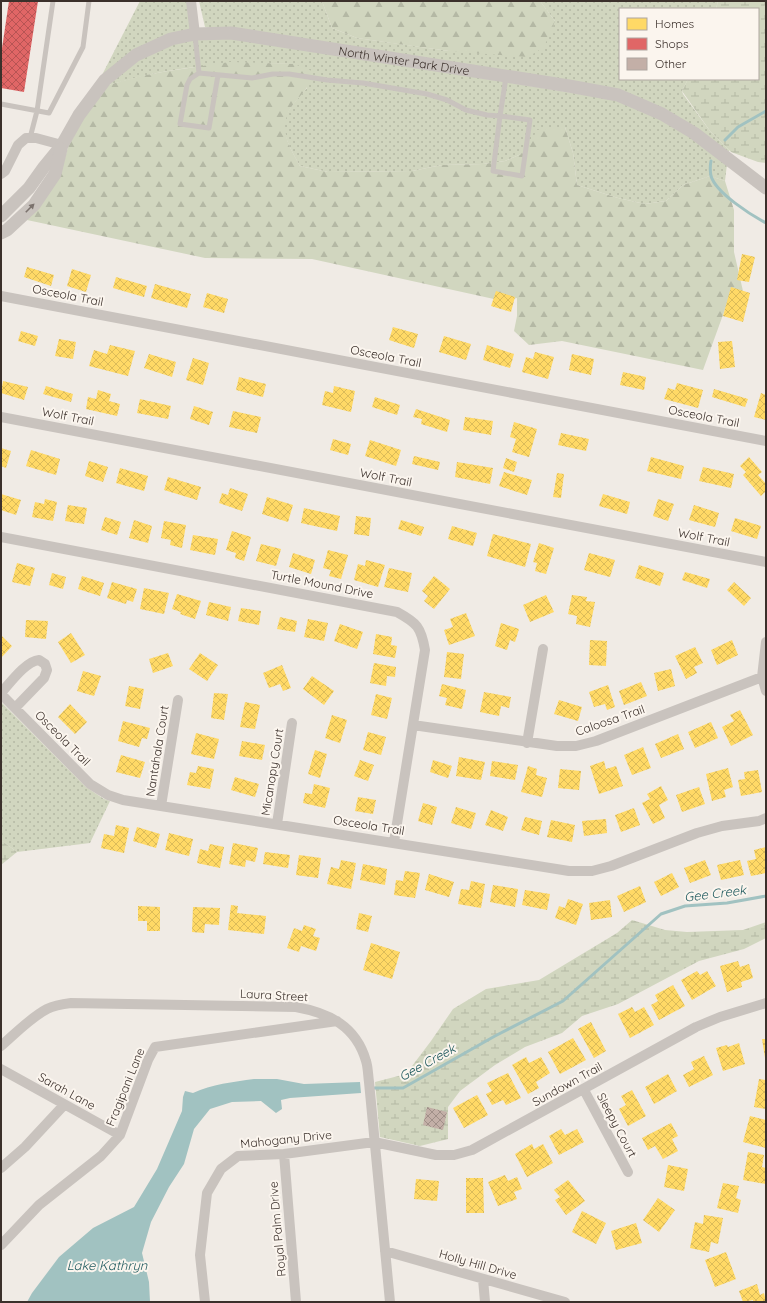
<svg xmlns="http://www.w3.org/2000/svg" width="767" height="1303" viewBox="0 0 767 1303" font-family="Quicksand,sans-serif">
  <defs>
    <pattern id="grass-dots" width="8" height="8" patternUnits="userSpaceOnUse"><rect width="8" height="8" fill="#d1d6bf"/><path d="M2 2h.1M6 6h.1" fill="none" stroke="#b4b8a4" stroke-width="1.8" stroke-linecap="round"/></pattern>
    <pattern id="forest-firs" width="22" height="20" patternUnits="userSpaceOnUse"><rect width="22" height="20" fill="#d1d6bf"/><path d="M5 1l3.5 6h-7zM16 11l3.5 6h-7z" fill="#b4b8a4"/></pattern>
    <pattern id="wetland-marsh" width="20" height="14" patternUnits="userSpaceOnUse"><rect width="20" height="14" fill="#d1d6bf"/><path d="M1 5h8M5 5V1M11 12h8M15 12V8" fill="none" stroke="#b4b8a4"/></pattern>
    <pattern id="homes-cross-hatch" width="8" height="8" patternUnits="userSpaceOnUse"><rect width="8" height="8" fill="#ffd966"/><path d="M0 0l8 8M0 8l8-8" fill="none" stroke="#dbbb59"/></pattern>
    <pattern id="shops-cross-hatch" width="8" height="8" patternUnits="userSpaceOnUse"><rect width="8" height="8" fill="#e06666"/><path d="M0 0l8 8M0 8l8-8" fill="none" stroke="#b75454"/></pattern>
    <pattern id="building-cross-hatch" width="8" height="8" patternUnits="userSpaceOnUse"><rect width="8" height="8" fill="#c3afa7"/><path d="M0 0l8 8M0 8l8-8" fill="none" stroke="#a08f88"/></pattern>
  </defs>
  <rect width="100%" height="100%" fill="#f0ebe5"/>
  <path fill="url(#grass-dots)" d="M140,1H187L193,28L102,75Z
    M199,1H322L332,28L357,38L449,51L555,21L540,1H718L716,9H620V79H688L682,91L683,94L710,131L729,150V152L665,109L205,27Z
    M201,38H231L617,100L660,118L691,137L727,164L725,181L710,176L683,185L666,201L645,204L618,198L577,185L573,153L565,127L526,152L505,161L483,164L442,165L412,171L328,172L300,166C293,153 281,135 285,119C289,107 299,97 307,88L294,64C252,63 209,64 168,71C148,74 128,80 108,85L140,59L174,44Z
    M1,702L86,787L104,799L110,801L90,843L17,852L1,840Z"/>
  <path fill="url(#forest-firs)" d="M322,1H540L555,21L544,47L528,57L449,51L398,44L357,38L332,28Z
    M230,62L294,64L312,71C311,77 309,84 306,89C302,95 296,100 292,106C277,128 289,146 300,166L328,172L412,171L442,165L483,164L505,161L526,152L537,130L565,127L573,153L577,185L618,198L645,204L666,201L683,185L710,176L725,181L734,210V252L743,291L728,301L703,370L562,341L529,345L514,331L517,316V298L503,301L312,259L205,258L27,220L60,176L68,147L84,117L108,85L141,76L168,71Z"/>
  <path fill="url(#wetland-marsh)" d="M718,1H766V163L758,162L731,152L710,131L682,91L688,79H758V9H716Z
    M1,840L17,852L1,865Z
    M632,920L665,930L687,932L743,930L766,922V938L744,949L699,961L618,1004L582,1016L562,1033L525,1047L495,1065L460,1091L448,1107V1139L420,1146L380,1137L375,1082L406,1074L431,1041L453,1009L486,989L539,980L617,933Z"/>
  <path fill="#a1c2c1" d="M254,1079H277L304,1084L360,1082L361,1093L290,1098L281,1100L282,1109L276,1113L261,1101L232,1102L210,1109L194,1129L184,1164L169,1187L151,1222L142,1253L149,1282L150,1302H27L32,1293L59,1257L93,1228L134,1207L157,1169L182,1111L183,1097L185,1091L193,1093C212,1084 233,1082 254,1079Z"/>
  <path fill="url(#homes-cross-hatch)" d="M742,254L755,257L749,282L737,280Z
    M27,267L54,275L51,286L24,277Z
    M72,269L91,275L86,292L67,286Z
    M116,277L147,286L144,297L113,288Z
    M155,284L191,294L187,308L151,298Z
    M731,287L750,293L743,322L723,316Z
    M496,291L515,297L511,312L491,306Z
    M207,293L228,299L224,313L203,307Z
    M393,327L418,334L414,348L389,340Z
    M21,331L38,336L35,346L18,341Z
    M444,336L471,344L466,360L439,352Z
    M59,339L76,342L73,359L55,356Z
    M732,341L735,367L720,369L718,342Z
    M110,345L135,351L128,376L89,366L94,350L107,354Z
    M487,345L514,354L510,368L483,360Z
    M535,352L554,357L548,379L522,372L526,357L533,359Z
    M149,354L176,362L172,377L144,368Z
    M572,354L594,359L591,375L569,370Z
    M193,358L209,363L203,385L186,380Z
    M623,372L646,377L644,390L620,385Z
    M239,377L266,384L263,397L236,390Z
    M3,381L28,387L24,400L1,393Z
    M677,383L703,390L698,408L664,399L668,388L675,390Z
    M46,386L73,394L71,402L43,394Z
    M334,386L355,391L351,412L322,405L325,391L333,393Z
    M714,389L748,399L745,407L712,397Z
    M98,390L111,394L109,401L120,404L117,416L86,409L88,397L96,399Z
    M761,393L766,395V420L754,417Z
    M375,397L400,405L397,415L372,407Z
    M140,399L171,406L168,419L137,413Z
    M194,406L213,412L209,425L190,419Z
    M416,409L450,420L447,432L421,424L422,419L413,417Z
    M233,411L261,417L257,433L229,427Z
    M465,417L493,421L491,435L463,430Z
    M514,422L537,429L529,457L512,452L516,439L510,437Z
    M561,433L589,439L586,451L558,445Z
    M333,439L351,444L348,455L330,450Z
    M370,440L401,450L396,466L365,456Z
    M1,448L11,451L6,468L1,466Z
    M31,450L60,459L56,475L26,466Z
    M414,456L440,462L438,470L412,464Z
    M651,457L684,466L681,479L647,471Z
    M749,457L762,472L758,475L766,484V491L761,496L743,475L746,472L740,466Z
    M506,458L517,462L514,472L503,468Z
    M89,461L108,467L103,482L85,476Z
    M457,462L493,468L490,484L455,477Z
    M703,467L734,474L731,488L699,481Z
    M120,468L148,476L144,491L116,483Z
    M504,472L532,480L527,495L499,486Z
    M557,473L564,474L561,498L553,497Z
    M168,477L201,487L197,500L164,490Z
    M230,488L248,494L242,511L219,503L222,493L228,495Z
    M1,494L21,500L16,515L1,510Z
    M603,494L630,502L627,514L599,506Z
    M267,497L293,505L288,522L262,514Z
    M45,499L57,502L53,521L32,517L35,502L44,504Z
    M658,499L674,504L668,521L653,516Z
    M68,505L87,508L84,524L65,521Z
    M694,505L719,513L715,527L689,520Z
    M304,508L340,516L337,531L301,523Z
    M356,516L371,518L369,536L354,534Z
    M105,517L121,522L117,535L101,530Z
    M735,518L761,526L757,539L731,531Z
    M134,520L152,526L148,543L129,538Z
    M401,520L424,527L421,536L398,529Z
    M164,521L186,525L182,548L170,545L171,540L161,538Z
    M452,526L477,533L473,546L448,539Z
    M232,531L251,537L244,561L235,558L236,553L226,550Z
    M493,534L531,544L525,567L487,556Z
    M193,535L218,539L215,555L190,550Z
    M539,543L554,548L546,574L535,571L537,563L533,562Z
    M261,544L281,549L276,566L256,561Z
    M328,550L348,555L341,579L329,576L331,570L323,568Z
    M293,553L315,560L311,574L289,567Z
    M589,553L615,560L610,577L584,570Z
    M366,560L385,565L378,587L354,580L358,564L365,566Z
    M17,563L35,568L30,586L12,582Z
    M639,565L664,573L660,586L635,578Z
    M389,568L412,573L408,592L384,587Z
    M685,572L710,579L707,588L682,580Z
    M52,573L66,577L63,589L49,585Z
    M82,576L104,583L100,596L78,589Z
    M434,576L450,589L434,609L424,601L428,596L422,591Z
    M112,582L137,589L133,602L127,600L126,604L107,598Z
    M734,582L751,598L744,606L727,590Z
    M144,588L169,593L164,614L140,609Z
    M177,594L201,601L195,619L180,614L181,612L172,609Z
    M546,595L554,612L530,622L523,605Z
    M572,595L587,597L586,601L595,602L590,627L576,624L577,616L568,614Z
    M209,602L231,607L228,621L206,615Z
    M241,608L261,611L259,625L238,621Z
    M466,613L475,636L449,645L444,630L453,627L450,619Z
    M280,617L297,621L295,632L277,629Z
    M308,619L328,623L324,641L304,637Z
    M26,620L48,621L46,639L25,637Z
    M501,623L519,629L515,642L510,640L507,650L495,646Z
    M340,624L363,632L357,649L334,641Z
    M71,633L85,655L71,663L58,642Z
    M376,634L392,637L391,645L397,646L395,658L373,654Z
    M1,635L12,646L1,658Z
    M590,640L607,641L606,666L589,665Z
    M732,640L738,655L717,665L711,650Z
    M695,647L703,663L694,667L697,673L686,679L675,656Z
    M447,652L464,654L461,679L444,677Z
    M168,653L173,666L153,673L149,659Z
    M200,653L218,665L207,681L189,669Z
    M374,663L396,667L395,677L387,676L386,686L370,683Z
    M282,665L291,688L283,691L280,684L269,688L263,673Z
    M671,669L675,686L658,691L654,673Z
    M83,671L101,676L94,696L77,691Z
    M312,676L334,691L324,705L303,689Z
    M641,682L647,696L624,705L619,691Z
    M442,684L466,690L462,709L445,705L447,698L439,696Z
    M608,685L615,707L607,710L605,704L594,707L589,692Z
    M129,686L144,689L140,709L125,706Z
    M484,692L511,697L509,708L501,706L499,716L480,712Z
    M214,693L228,694L224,720L211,718Z
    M376,694L392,698L387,719L371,715Z
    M559,700L582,707L578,721L554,714Z
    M245,702L260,705L255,729L240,727Z
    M70,704L87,722L75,734L58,717Z
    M740,710L753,735L731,746L722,727L734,721L730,715Z
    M332,715L347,720L340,743L325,738Z
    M123,721L150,728L147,739L142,738L139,747L118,741Z
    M711,722L718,738L695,748L688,732Z
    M368,732L386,737L381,755L363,750Z
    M196,733L219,739L214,759L191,754Z
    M678,734L684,749L661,758L655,744Z
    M242,741L265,745L262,760L239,756Z
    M643,747L651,768L632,775L624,755Z
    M315,750L327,754L320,778L308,774Z
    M121,755L145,762L140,778L116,772Z
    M459,757L485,762L481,780L456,776Z
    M360,760L374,765L368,781L354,776Z
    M433,760L452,766L448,778L430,772Z
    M492,761L518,765L515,780L490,776Z
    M604,761L606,769L616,766L623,786L599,794L590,766Z
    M198,766L214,769L210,789L187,785L190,772L196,773Z
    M528,766L537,769L536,775L547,778L542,797L521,792Z
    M728,768L733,787L724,790L726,797L712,801L706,774Z
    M560,769L581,771L579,790L558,788Z
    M758,770L762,792L741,796L738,780L745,779L744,772Z
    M235,777L259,784L255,797L231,790Z
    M314,784L330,788L325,808L303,803L305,793L312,794Z
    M661,786L668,800L659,805L665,818L653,824L642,803L650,799L647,794Z
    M699,787L705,804L682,812L676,795Z
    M358,797L376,800L373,814L355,811Z
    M423,803L437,807L432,825L418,821Z
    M456,807L476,813L471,829L451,823Z
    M634,808L640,825L621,832L615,815Z
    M491,810L508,817L503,831L485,825Z
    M525,817L542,821L539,835L521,830Z
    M606,819L607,833L584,836L582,821Z
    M551,820L575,825L572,842L547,837Z
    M116,825L129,828L124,853L101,848L104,834L114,836Z
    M137,827L160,834L156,848L133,841Z
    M169,833L193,839L189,856L165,850Z
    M233,843L258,848L255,862L246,860L245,867L229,864Z
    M210,844L224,847L220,868L197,863L200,849L208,851Z
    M766,847V873L751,876L747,861L756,859L754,850Z
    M265,852L290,855L288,868L263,864Z
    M299,855L321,858L318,878L296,875Z
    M341,860L356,863L351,889L327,884L331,867L339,869Z
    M705,860L711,875L690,883L684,868Z
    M740,860L744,875L721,880L717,865Z
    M363,864L387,869L385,885L360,880Z
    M405,871L420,873L415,898L394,895L396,880L403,881Z
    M672,873L679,887L661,896L654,882Z
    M429,874L454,882L449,897L425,890Z
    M471,881L485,884L481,908L458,904L461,889L469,890Z
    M493,885L518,889L515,907L490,902Z
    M640,886L646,902L624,912L617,896Z
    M525,890L550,894L547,910L522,905Z
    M568,899L583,904L576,925L555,918L559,906L565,908Z
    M610,900L612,917L591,920L589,903Z
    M231,905L238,906L237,913L266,916L264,934L228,930Z
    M138,906L160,907V931H147V921H138Z
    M193,907L220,908L219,925L205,924L204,933L192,932Z
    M359,913L372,916L368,932L356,929Z
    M304,925L316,929L313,936L320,938L316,951L301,946L299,952L287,948L294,928L302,931Z
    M371,943L400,952L392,979L363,970Z
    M738,961L740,967L749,964L753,978L741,982L742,987L727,992L720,966Z
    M697,971L700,975L707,971L716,986L692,1000L681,980Z
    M673,985L685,1006L659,1020L651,1005L658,1001L655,995Z
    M632,1007L635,1012L644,1007L654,1025L630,1038L618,1014Z
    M591,1022L606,1051L594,1058L578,1029Z
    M573,1038L586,1060L560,1074L548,1052Z
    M762,1039H766V1058H765Z
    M739,1043L745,1064L723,1071L716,1048L727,1045L728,1047Z
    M704,1056L713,1075L689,1087L683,1075L694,1069L691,1062Z
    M526,1057L529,1063L541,1057L550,1073L536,1082L539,1088L528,1094L512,1065Z
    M508,1073L521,1098L506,1105L503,1100L492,1105L486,1094L492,1091L487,1083Z
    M668,1074L677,1091L654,1104L645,1087Z
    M759,1079L766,1080V1109L754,1107Z
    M632,1090L646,1116L628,1126L619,1109L626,1105L621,1096Z
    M477,1095L488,1115L464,1128L453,1108Z
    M750,1116L766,1120V1148L743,1142Z
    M671,1123L678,1136L672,1139L678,1151L663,1159L655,1146L648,1150L642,1138Z
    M561,1129L565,1135L577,1129L584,1142L559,1155L549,1136Z
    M532,1144L534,1149L543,1144L553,1163L527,1177L515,1154Z
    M748,1152L764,1155L762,1167L766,1168V1184L743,1180Z
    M668,1165L688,1169L684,1191L664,1187Z
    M505,1175L508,1181L517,1177L522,1189L514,1192L517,1199L498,1206L488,1182Z
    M466,1178H483L484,1213H466Z
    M416,1179L439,1181L437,1201L414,1199Z
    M568,1180L585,1201L566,1215L555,1200L560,1197L554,1190Z
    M723,1183L739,1186L736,1198L741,1200L738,1213L717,1208Z
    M658,1198L675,1210L659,1232L643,1220Z
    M582,1211L606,1223L596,1244L572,1232Z
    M704,1215L723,1218L718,1244L711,1242L709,1252L690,1248L695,1222L703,1224Z
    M636,1223L642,1243L616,1250L611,1231Z
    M726,1252L736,1279L715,1287L705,1260Z
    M757,1284L760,1295L764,1293L766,1302H753V1300L743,1302L739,1291Z"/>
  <path fill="url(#shops-cross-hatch)" d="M9,1H38L24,92L1,88V55Z"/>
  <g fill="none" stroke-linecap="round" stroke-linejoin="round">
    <path stroke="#a1c2c1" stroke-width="3" d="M725,140L738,127L766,111
      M711,161C710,166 710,171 711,176C716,193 751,215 766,223
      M372,1088H403L495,1036L563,1001L661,914L685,906L727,903L766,896"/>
  </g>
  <path fill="url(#building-cross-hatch)" d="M427,1107L447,1112L443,1130L423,1125Z"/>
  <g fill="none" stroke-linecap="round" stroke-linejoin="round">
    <path stroke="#c9c3be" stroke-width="5" d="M195,35L199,73L252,78L273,74H289L327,80L363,83L427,94L447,100L466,110L487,115L500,116L506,77
      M199,73L190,79L187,85L180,124L209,128L218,75
      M1,104L49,113L83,47L89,1
      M500,116L530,120L522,176L493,171Z
      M30,138L37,111L53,1"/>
    <path stroke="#c9c3be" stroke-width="10" d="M191,1L195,34
      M1,174L5,171L18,145L26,138H36L62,145
      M1,296L766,441
      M1,417L766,562
      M1,537L397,612C417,623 421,627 425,650L394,842
      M766,642L762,677L766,691
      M1,693C10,683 26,661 39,660L45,664L47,670L44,678L15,708
      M1,694L90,784L108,795L123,800L569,871H592L611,866L697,833L722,826L759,821L766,818
      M413,725L557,746H576L596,741L762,677
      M527,743L543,649
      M161,806L178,700
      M277,824L292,723
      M1,1046C15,1034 30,1018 47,1009C55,1005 63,1004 71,1003L296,1007C329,1013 356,1026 366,1061C368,1067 368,1075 369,1082L390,1302
      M1,1069L120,1135
      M584,1090L628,1172
      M284,1154L296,1302
      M1,1168L25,1147L64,1105
      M1,1245L39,1205L101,1156L120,1135L148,1060L155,1047L337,1021
      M385,1251L565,1302
      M483,1279L485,1302
      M205,1302L200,1255L207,1193L221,1169L238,1156L284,1154L374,1142L436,1155H454L472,1150L696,1027L720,1017L766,1003"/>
    <g stroke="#c9c3be" stroke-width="13">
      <path id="s1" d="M1,216L29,188L44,167L62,145L79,115L105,80L136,55L171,39L195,34L231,33L569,86L618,95L662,114L694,133L766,188"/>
      <path d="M1,233L7,230L34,205L55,174L61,149"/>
    </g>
  </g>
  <defs><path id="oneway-solid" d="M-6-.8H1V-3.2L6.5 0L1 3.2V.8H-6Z"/></defs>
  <use fill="#7b726d" href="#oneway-solid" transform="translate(30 208) rotate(-45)"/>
  <g text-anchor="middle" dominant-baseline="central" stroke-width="4" stroke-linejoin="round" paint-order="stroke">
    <g font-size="12" fill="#3b302b" stroke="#fbf5ee">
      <text stroke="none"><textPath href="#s1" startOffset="486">North Winter Park Drive</textPath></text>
      <text transform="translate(68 295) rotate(11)">Osceola Trail</text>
      <text transform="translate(386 356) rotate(11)">Osceola Trail</text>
      <text transform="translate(68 416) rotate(11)">Wolf Trail</text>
      <text transform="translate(704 416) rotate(11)">Osceola Trail</text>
      <text transform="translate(386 477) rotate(11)">Wolf Trail</text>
      <text transform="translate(704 537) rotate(11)">Wolf Trail</text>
      <text transform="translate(322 584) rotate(11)">Turtle Mound Drive</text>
      <text transform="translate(610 720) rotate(-19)">Caloosa Trail</text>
      <text transform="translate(63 738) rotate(45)">Osceola Trail</text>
      <text transform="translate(157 751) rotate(-81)">Nantahala Court</text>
      <text transform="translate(272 772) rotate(-81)">Micanopy Court</text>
      <text transform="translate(369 825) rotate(9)">Osceola Trail</text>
      <text transform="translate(274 995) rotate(3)">Laura Street</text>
      <text transform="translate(567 1084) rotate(-29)">Sundown Trail</text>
      <text transform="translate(125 1087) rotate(-68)">Fragipani Lane</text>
      <text transform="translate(67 1091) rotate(29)">Sarah Lane</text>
      <text transform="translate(617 1125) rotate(62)">Sleepy Court</text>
      <text transform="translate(286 1139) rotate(-6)">Mahogany Drive</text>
      <text transform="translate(277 1229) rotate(-95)">Royal Palm Drive</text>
      <text transform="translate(478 1264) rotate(16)">Holly Hill Drive</text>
    </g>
    <g font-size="13" font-style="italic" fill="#1f5a5e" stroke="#fbf5ee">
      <text transform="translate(715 893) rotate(-7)">Gee Creek</text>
      <text transform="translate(427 1062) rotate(-29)">Gee Creek</text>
      <text x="107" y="1265">Lake Kathryn</text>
    </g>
  </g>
  <rect width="767" height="1303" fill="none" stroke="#3b302b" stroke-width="4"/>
  <rect x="619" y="8" width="140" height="72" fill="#fbf5ee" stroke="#aea6a0"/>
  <rect x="627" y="18" width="20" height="12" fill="#ffd966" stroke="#aea6a0"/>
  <text x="655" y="28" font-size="12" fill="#3b302b">Homes</text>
  <rect x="627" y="38" width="20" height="12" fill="#e06666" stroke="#aea6a0"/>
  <text x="655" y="48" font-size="12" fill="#3b302b">Shops</text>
  <rect x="627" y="58" width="20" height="12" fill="#c3afa7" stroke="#aea6a0"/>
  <text x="655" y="68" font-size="12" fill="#3b302b">Other</text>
</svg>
